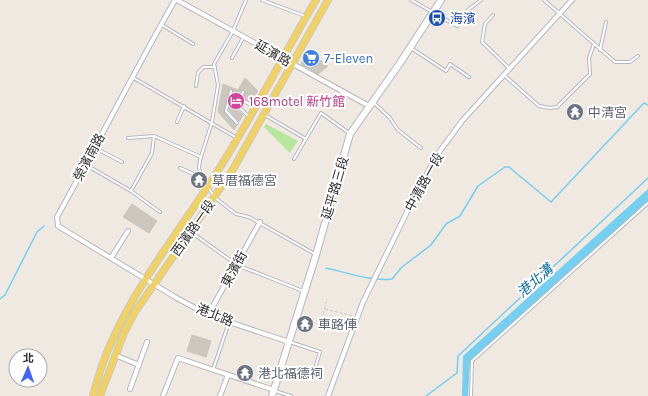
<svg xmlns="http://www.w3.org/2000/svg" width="648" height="396" viewBox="0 0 648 396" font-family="Karla,'Noto Sans TC',sans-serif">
  <rect width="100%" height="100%" fill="#efe9e1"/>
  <path fill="#b6e59e" d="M266,124L298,141L290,153L264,127Z"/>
  <path fill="#75cff0" d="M648,189V201L470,361L468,396H462L463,356Z"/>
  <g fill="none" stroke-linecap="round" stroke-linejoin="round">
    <path stroke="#75cff0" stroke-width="1.5" d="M326,268C346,272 371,282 392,279L402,267L431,245L446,224L460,216L478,186L505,167H509L551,202L642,105L644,103L648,105
      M0,299L5,295L37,232L44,226
      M426,396L457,373L458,356L648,178"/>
  </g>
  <path fill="#cbc7bf" stroke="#cbc5ba" d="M307,51L328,66L318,74L301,64Z
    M245,78L258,91L251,102L243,98L245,93L244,90L241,91L236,101L232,99L233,90H229L224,111L237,125L234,130L218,112L223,84L238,90Z
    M573,103L584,113L577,121L566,111Z
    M230,104L243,115L239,122L229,110Z
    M132,204L157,221L149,233L123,217Z
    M192,335L211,341L206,357L187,351Z"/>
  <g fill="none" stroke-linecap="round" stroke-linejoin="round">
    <g stroke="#b4b7c1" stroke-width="4">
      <path id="lane" d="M262,0L305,16
        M411,0L457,26L464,13L481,0
        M544,0L615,62H630L638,56
        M493,15L485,24L482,42L509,68
        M162,25L193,44
        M411,48L446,71L450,64L469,77
        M600,50L606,22
        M232,58L243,38
        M504,75L539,106L550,108L557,107L590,74L589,58L594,44
        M132,77L237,138
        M196,86L198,73L203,67H215
        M231,91L226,111L237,123
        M240,99L255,107
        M229,100L237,105L243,92
        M373,102L390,118L398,130L421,148
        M237,105L249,117
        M265,115L306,139
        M177,122L184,106
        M128,138L154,136L201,157
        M95,148L122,162
        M294,159L321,113L349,133
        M86,165L131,191L152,153L154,136
        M180,168L202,178
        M207,184L202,178L199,168L200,160L212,122L218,85L214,64L233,31L246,0
        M209,188L214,197L236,214L249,217L315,254
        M131,191L160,212
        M191,232L237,265L303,291
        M290,342L320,352L316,365
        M213,370L229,322
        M275,391L291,396
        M471,396L472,361L648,203"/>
    </g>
    <g stroke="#b4b7c1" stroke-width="6">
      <path id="street" d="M175,0C134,72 97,145 57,217L58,226L175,297L208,315L289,342
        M177,0L369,106
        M111,258L128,231
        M208,315L260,222
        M115,355L139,365
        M130,389L147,342
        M163,396L178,358L274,390
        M220,396L228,375
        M328,396L363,302L406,214L437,155L462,121L572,0"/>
    </g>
    <g stroke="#b4b7c1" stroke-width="8">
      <path id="secondary" d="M272,396L316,255L350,134L400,63L441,0"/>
    </g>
    <g stroke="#c9c9c9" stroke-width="8">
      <path id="primary" d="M93,396C112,316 164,253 208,186C248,126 279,62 316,0
        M100,396L124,333L135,312L232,171L328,0"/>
    </g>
    <path stroke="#c9c9c9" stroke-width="1" stroke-dasharray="3 2" stroke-linecap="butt" d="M325,309L353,316
      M322,319L327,299"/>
    <use href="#lane" stroke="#fff" stroke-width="2"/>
    <use href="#street" stroke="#fff" stroke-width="4"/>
    <use href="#secondary" stroke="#fff" stroke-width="6"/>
    <use href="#primary" stroke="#f2d163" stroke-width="6"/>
  </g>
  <defs>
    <g id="bus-disc" transform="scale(0.9)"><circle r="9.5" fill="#1a4fb4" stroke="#fff"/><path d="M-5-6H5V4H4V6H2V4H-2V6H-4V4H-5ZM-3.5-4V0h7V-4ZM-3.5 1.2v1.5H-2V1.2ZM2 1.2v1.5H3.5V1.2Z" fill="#fff"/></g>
    <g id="supermarket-disc" transform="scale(0.9)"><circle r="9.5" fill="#3f7fe0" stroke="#fff"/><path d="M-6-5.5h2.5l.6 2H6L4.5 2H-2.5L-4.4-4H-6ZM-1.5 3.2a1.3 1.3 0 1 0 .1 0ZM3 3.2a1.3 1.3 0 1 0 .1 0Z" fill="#fff"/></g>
    <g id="hotel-disc" transform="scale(0.9)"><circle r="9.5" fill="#d1479c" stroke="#fff"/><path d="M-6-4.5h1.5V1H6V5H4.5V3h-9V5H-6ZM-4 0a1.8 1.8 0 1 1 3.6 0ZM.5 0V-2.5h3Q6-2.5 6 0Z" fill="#fff"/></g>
    <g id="temple-disc" transform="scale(0.9)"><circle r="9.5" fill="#6b7280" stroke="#fff"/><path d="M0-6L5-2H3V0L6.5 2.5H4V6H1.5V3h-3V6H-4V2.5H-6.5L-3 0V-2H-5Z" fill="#fff"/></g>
  </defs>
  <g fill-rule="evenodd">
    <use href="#bus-disc" x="437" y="18"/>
    <use href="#supermarket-disc" x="311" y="58"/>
    <use href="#hotel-disc" x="236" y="101"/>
    <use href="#temple-disc" x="575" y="112"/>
    <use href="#temple-disc" x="199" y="180"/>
    <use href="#temple-disc" x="305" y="324"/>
    <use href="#temple-disc" x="245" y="373"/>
  </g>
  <g text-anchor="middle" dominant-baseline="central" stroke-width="4" stroke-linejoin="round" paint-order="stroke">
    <g font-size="13" fill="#164399" stroke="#fff" text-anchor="start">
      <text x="450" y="18">海濱</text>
    </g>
    <g font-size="13" fill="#2e2e2e" stroke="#fff">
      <text transform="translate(273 53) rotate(30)">延濱路</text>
      <text transform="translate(89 157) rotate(-62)">榮濱南路</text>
      <text transform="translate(424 182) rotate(-61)">中清路一段</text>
      <text transform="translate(335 188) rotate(-74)">延平路三段</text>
      <text transform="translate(193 228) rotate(-55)">西濱路一段</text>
      <text transform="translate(234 269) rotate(-61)">東濱街</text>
      <text transform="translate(215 315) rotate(22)">港北路</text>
    </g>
    <g font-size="13" fill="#366cbe" stroke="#fff" text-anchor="start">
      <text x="324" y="58">7-Eleven</text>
    </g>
    <g font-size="13" fill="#b23c85" stroke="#fff" text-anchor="start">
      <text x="249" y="101">168motel 新竹館</text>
    </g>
    <g font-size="13" fill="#5b616d" stroke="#fff" text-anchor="start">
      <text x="588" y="112">中清宮</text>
      <text x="212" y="180">草厝福德宮</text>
      <text x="318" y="324">車路俥</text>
      <text x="258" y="373">港北福德祠</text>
    </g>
    <g font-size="14" font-style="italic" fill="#0d6fa3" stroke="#fff">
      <text transform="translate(535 281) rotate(-41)">港北溝</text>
    </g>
  </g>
  <g transform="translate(28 368) rotate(2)"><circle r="19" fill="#ffffff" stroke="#ababab"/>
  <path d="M0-3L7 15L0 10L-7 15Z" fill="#4264fb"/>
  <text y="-6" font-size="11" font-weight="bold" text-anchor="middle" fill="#2e2e2e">北</text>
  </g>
</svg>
